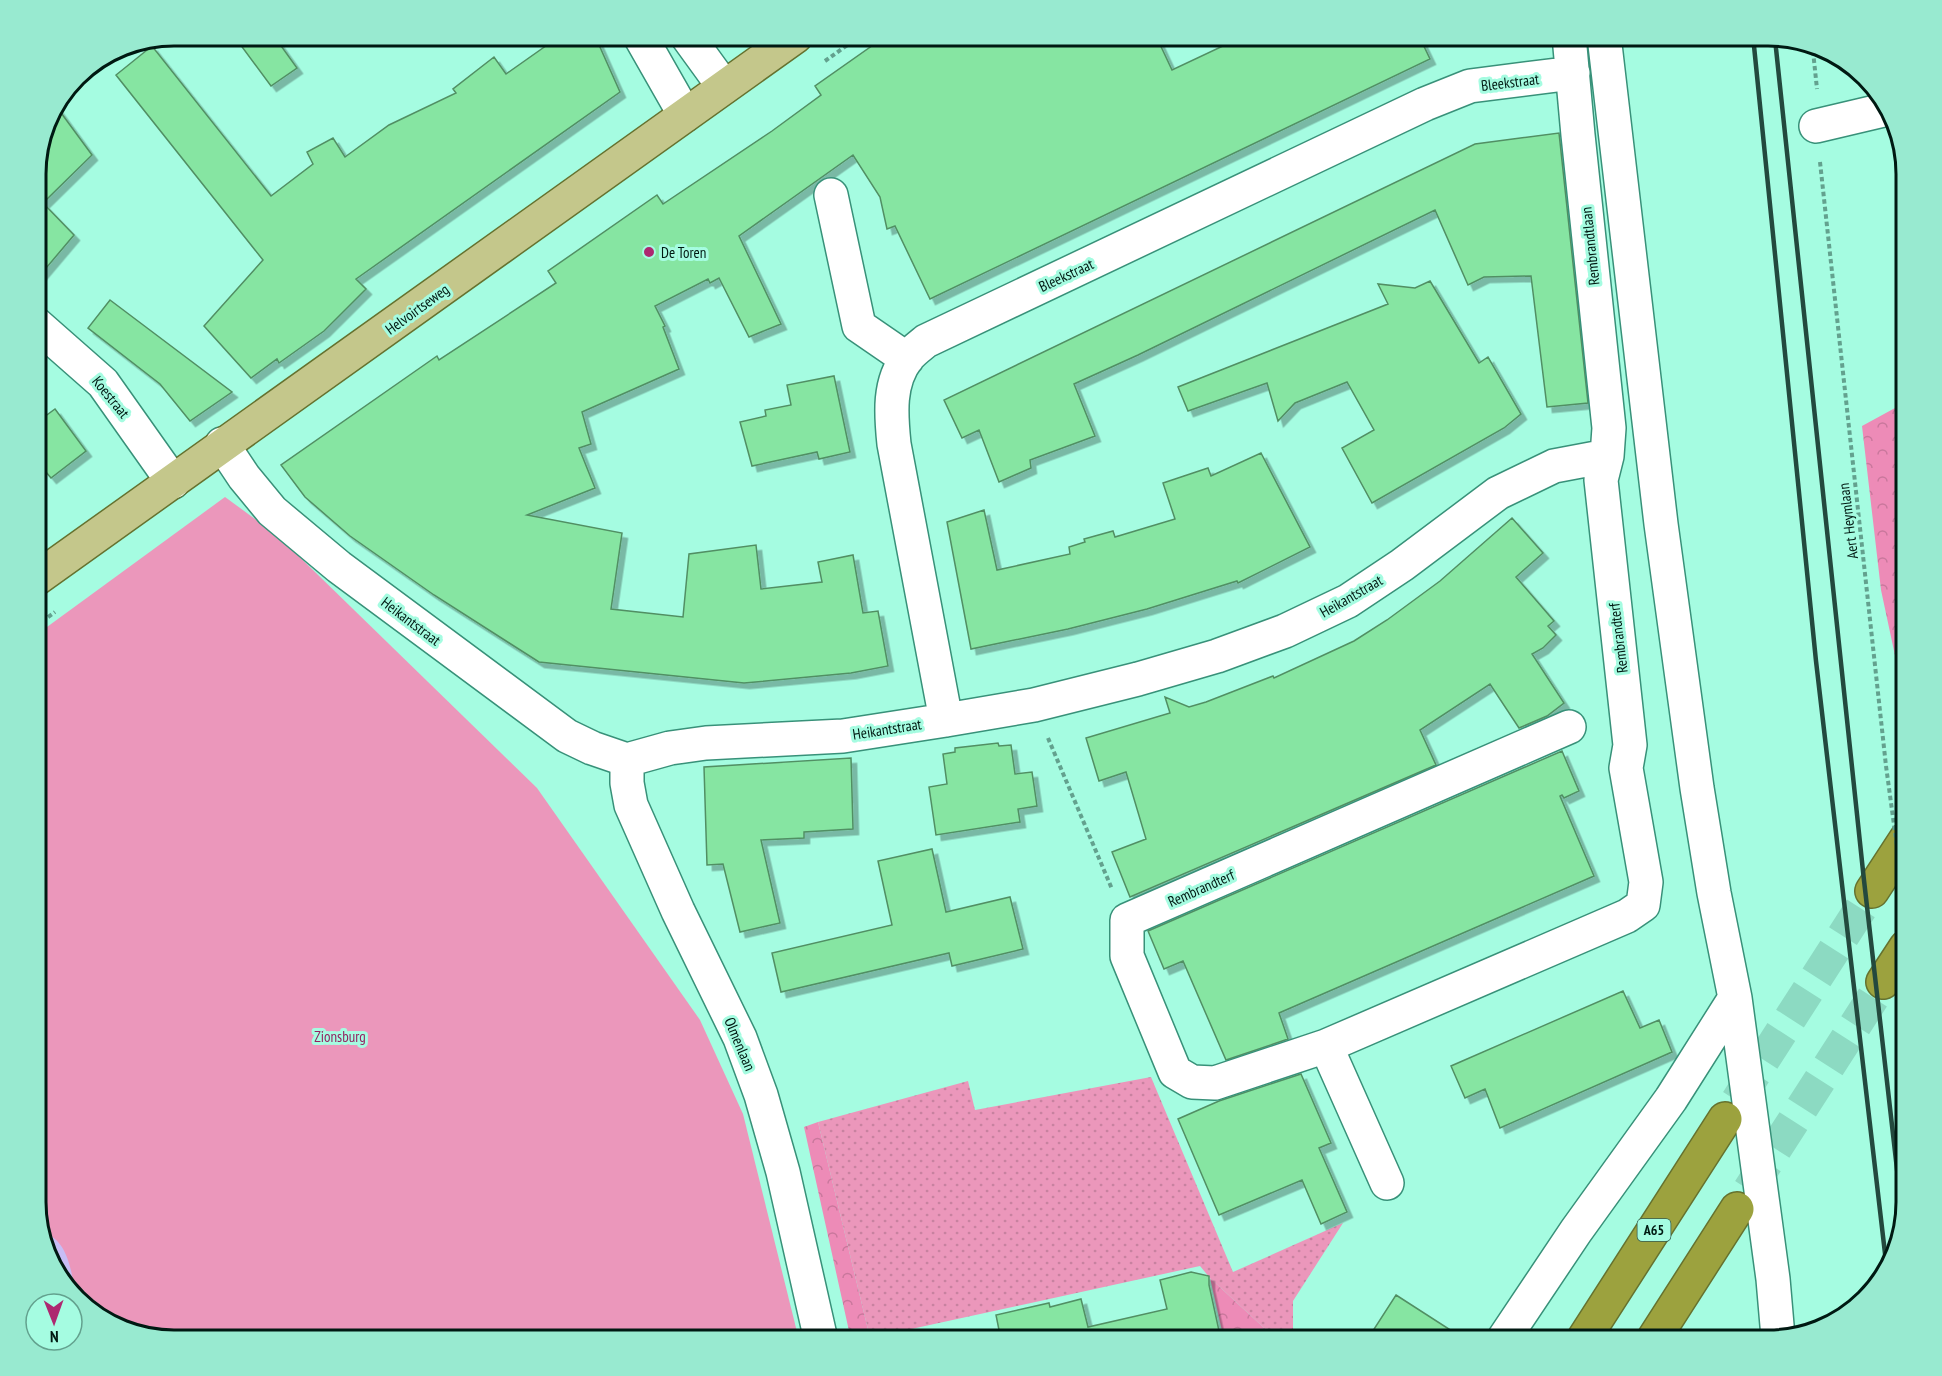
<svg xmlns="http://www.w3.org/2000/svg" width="1942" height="1376" viewBox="0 0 1942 1376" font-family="'PT Sans Narrow',sans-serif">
  <defs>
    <pattern id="grass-dots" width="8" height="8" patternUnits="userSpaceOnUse" patternTransform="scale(1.5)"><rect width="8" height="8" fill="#eb97bb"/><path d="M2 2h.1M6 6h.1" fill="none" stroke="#c882a0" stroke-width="1.8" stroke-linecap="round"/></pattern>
    <pattern id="forest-crowns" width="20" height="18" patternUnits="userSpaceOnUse" patternTransform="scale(1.5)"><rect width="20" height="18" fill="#ed8bb7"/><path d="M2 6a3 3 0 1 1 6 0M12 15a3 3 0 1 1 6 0" fill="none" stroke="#c9779c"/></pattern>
    <filter id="shadow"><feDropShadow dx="5.5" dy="5.5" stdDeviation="0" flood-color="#0004"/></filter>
  </defs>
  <rect width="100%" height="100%" fill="#a5fce1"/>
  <path fill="url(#grass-dots)" d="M1151,1077L1233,1272L1343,1223L1293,1301V1340H1277L1210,1278L1200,1266L870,1338L818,1122L968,1081L975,1110Z"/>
  <path fill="url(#forest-crowns)" d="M1906,402V707L1881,590L1862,426Z
    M818,1122L870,1338L851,1340L804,1127Z
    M1210,1278L1277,1340H1224Z"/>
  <path fill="#eb97bb" d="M225,497L277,535L537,788L700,1020L743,1114L799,1340H174L91,1312L54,1270L36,1210V635Z"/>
  <path fill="#c7bdf5" d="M43,1232C69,1241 71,1272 76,1295L54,1270Z"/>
  <path fill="#86e5a2" stroke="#518f64" stroke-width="1.5" filter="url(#shadow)" d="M234,36H274L297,68L271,86Z
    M560,36H595L620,92L356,279L366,289L324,331L279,363L277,359L251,378L204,326L263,260L116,75L152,46L271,196L313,164L307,152L333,138L345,157L389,125L456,93L453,89L494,57L506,74Z
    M886,36H1156L1172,70L1244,36H1419L1430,59L930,299L895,226L887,229L880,197L853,155L739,236L781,324L749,337L719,278L710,283L708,279L655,306L665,326L663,327L679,369L582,412L591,444L579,448L595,488L527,515L622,533L611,609L683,617L689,554L756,545L761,589L822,582L818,562L853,555L863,613L878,611L888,666L851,673L744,683L539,662L434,595L350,536L305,497L281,465L437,356L439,360L556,283L548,271L657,195L663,204L772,131L821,95L815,86Z
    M56,106L92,155L43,203L74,235L36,280V165L50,114Z
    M1559,133L1588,403L1547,407L1531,276L1484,277L1468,285L1435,210L1138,355L1074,384L1095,436L1030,460L1031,468L999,482L979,430L962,438L944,400L1475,144Z
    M1430,281L1479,363L1488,357L1521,414L1504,428L1372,503L1342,448L1374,430L1347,382L1295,403L1278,421L1267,383L1188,411L1178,387L1388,304L1378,284L1415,288Z
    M110,300L232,392L190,421L160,384L88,328Z
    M834,376L850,452L819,459L817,452L752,466L740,422L766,416L765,410L791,405L787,385Z
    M55,409L86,451L51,478L36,460V423Z
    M1261,453L1310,547L1238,583L1237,581L1147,609L1068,629L971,649L947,522L984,510L997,570L1070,554L1069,547L1085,542L1084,539L1113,531L1115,537L1175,519L1163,483L1208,468L1211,476Z
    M1512,518L1543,553L1516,577L1554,621L1548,626L1556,635L1543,648L1532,654L1564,703L1547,716L1519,728L1490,684L1420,730L1436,765L1130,897L1112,852L1146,839L1126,772L1099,781L1086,738L1170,713L1165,697L1189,707L1206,702L1273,676L1274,678L1354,641L1387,620L1440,581Z
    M998,743L999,746L1011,745L1015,774L1032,772L1037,806L1018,809L1020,822L936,835L929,787L947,784L943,754L955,752V748Z
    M1562,751L1579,791L1564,798L1562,795L1560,796L1594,876L1279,1013L1288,1039L1226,1060L1183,961L1164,969L1148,931Z
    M851,758L853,829L804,832V838L761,840L780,923L740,932L723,864L707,865L704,767Z
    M932,849L946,912L1010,897L1023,949L952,966L949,953L781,992L772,953L892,925L878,861Z
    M1623,991L1640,1028L1659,1020L1672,1052L1500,1128L1485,1089L1465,1098L1451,1066Z
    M1301,1074L1331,1143L1319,1148L1347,1212L1321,1224L1302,1180L1219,1215L1178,1119L1219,1101Z
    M1191,1272L1209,1276V1285L1221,1340H1001L996,1315L1049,1303L1050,1307L1081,1299L1088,1327L1167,1309L1160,1280Z
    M1396,1295L1466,1340H1367Z"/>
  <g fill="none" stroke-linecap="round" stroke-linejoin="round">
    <path stroke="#8cdac2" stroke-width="33" stroke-dasharray="33 16" stroke-linecap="butt" d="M1737,1101L1872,891
      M1749,1190L1883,982"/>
    <g stroke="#389179" stroke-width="36">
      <path id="minor" d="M640,36L685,115
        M687,36L724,87
        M1604,36L1661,524L1697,788L1714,893L1735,998L1773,1279L1778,1337
        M1816,126L1888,109
        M831,195L859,326L907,359
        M36,324L103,383L173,482
        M222,444L244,477L272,511L339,567L567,736L592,748L627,760L670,748L706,743L843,736L946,720L1034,705L1138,679L1217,656L1285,631L1348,601L1402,565L1498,493L1554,466L1607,456
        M946,720L894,444C891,415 888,382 908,357C913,351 920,346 926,341L1425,104L1470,86L1573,73
        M1569,727L1127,920V956L1175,1072L1192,1082L1215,1083L1326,1046L1627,916L1643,905L1646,882L1626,768L1630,745L1601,480L1607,456L1609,428L1578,135L1569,36
        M627,760V783L631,805L678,911L740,1038L761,1095L783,1172L821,1340
        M1326,1046L1387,1183
        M1503,1340L1576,1231L1671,1099L1735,998"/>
    </g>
    <g stroke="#65722f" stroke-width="36">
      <path id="major" d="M36,579L796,36"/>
    </g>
    <g stroke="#65722f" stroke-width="36">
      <path id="highway" d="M1872,891L1906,839
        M1883,982L1906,947
        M1583,1340L1725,1119
        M1653,1340L1737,1209"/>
    </g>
    <path stroke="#63a18e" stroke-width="4" stroke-dasharray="4.5 3" stroke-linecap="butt" d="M1813,51L1817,89
      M825,61L860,36
      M1820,162L1886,766
      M36,626L55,612
      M1048,738L1112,889"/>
    <use href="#minor" stroke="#fff" stroke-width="33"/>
    <use href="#major" stroke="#c4c78b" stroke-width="33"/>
    <use href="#highway" stroke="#9ca23e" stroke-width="33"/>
    <path stroke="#23493e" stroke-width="4.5" d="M1753,36L1816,661L1886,1262
      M1775,39C1815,430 1856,822 1902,1213"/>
    <path stroke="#63a18e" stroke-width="4" stroke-dasharray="4.5 3" stroke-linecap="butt" d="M1886,766L1906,913"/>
  </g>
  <circle fill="#ad2870" stroke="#a5fce1" stroke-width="2" cx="649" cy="252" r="6"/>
  <g text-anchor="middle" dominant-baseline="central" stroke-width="6" stroke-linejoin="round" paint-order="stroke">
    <rect fill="#a5fce1" stroke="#325d50" stroke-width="1.5" x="1637.5" y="1219" width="33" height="22" rx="4.5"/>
    <g font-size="14" font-weight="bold" fill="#001912">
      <text x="1654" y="1230">A65</text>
    </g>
    <g font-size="15" fill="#001912" stroke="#a5fce1">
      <text transform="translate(1510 82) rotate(-7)">Bleekstraat</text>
      <text transform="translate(1590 246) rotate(-96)">Rembrandtlaan</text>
      <text transform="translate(1066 275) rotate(-25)">Bleekstraat</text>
      <text transform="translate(417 309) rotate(-36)">Helvoirtseweg</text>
      <text transform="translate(111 397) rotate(51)">Koestraat</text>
      <text transform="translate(1848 521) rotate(-97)">Aert Heymlaan</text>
      <text transform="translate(1351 596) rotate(-30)">Heikantstraat</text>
      <text transform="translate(411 621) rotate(37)">Heikantstraat</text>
      <text transform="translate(1618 638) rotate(-97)">Rembrandterf</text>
      <text transform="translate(887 729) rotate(-9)">Heikantstraat</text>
      <text transform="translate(1201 888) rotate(-24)">Rembrandterf</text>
      <text transform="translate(740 1044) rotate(67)">Olmenlaan</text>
    </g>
    <g font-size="15" fill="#001912" stroke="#a5fce1" text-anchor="start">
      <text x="661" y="252">De Toren</text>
    </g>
    <g font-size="15" fill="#93205f" stroke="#a5fce1">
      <text x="340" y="1036">Zionsburg</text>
    </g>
  </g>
  <path d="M0 0H1942V1376H0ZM174 46H1768A128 128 0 0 1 1896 174V1202A128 128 0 0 1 1768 1330H174A128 128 0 0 1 46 1202V174A128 128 0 0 1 174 46Z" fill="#98ead0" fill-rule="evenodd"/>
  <path fill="none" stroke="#001912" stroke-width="3" d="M174 46H1768A128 128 0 0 1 1896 174V1202A128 128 0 0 1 1768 1330H174A128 128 0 0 1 46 1202V174A128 128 0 0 1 174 46Z"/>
  <g transform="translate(54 1322) rotate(179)"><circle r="28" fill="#a5fce1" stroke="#63a18e" stroke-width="1.5"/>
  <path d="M0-4.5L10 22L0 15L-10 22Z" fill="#ad2870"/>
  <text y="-9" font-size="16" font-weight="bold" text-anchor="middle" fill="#001912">N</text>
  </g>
</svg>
